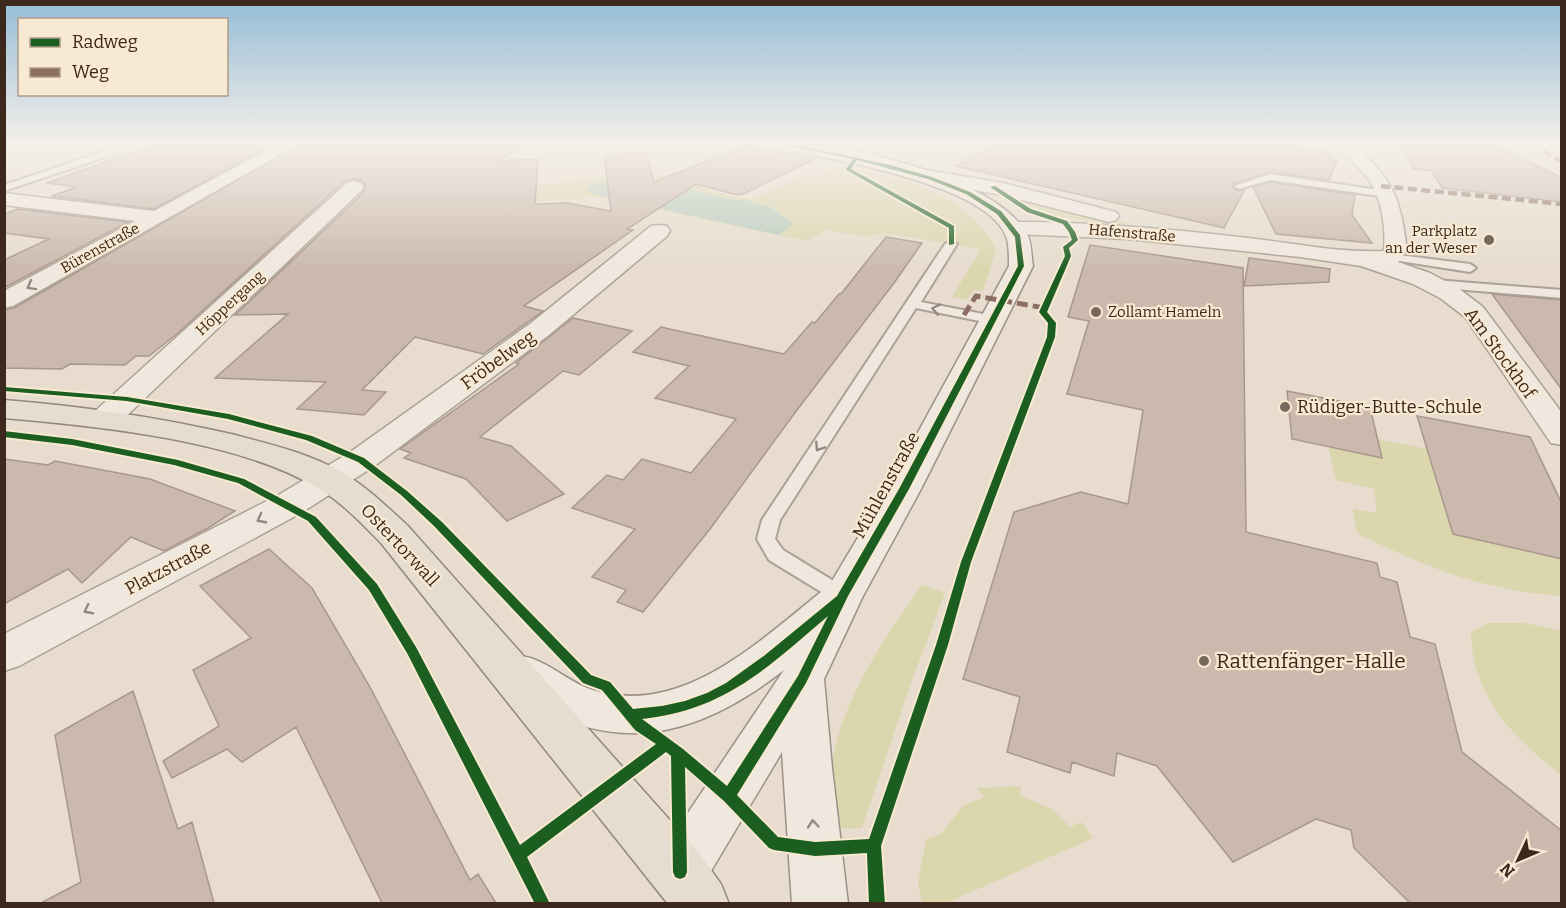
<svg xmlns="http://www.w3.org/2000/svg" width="1566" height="908" viewBox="0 0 1566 908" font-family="Bitter,serif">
  <rect width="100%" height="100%" fill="#e7dccd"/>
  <path fill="#dbd6ae" d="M842,166C901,178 966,190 996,249L983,291L974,290L967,300L952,297L981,249L884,233L867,237L827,230L807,241L597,197L475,207L466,195L648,171L734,197L753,199L807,174L820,177Z
    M1006,193L1136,226L1043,215Z
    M1377,439L1427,449L1453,534L1561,559V596C1484,590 1426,568 1357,533L1353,509L1377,513L1374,489L1336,480L1328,447L1381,458Z
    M922,585L945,593L912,680L862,828L845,829L829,825C831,802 829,774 834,751C849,690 886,635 922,585Z
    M1488,623H1525L1561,631V775C1513,736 1473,699 1471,632Z
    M1021,786L1020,796L1052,809L1070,827L1081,822L1093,838L946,903H922L918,883L926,839L941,834L963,806L984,797L976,788Z"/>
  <path fill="#b9cbbe" d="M631,181L661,182L728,199L746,200L772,208L793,224L779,235L594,194L585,189L596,183Z"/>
  <path fill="#cbb9ad" stroke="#a8978c" stroke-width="1.5" d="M156,144H273L154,209L52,196L77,187L47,183Z
    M301,144H528L497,161L538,159L535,204L567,203L611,211L604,155L646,152L654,182L748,145L815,159L743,194L737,195L696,184L627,229L633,230L524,306L543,311L483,354L415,337L362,390L386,392L364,415L297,409L326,382L215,378L288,314L235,315L363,193L366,186L362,181L355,179L345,181L178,333L149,356H136L125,365L70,364L62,369L4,368V310L14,308Z
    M995,144H1041L1055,147L1058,144H1278L1332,153L1329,159L1337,161L1329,180L1270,172L1233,184L1232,187L1238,191L1245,189L1224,228L955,166Z
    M1399,144H1494L1562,178V202L1442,188L1431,170L1414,169Z
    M1270,182L1355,195L1352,215L1372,243L1276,234L1253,187Z
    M18,209L128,222L4,288V260L49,239L4,233V214Z
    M886,237L922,243L894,283L794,414L710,529L643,612L617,602L626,590L592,577L635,529L572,508L607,475L623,480L642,459L691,473L736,419L655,398L689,366L633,352L661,327L784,354L812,322L815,323L839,294H841Z
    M1090,245L1243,268L1246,532L1377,563L1380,577L1397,582L1410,637L1435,644L1462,752L1562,831V903H1410L1354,848L1351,830L1316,819L1233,862L1157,766L1117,753L1114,776L1072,762L1070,773L1007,752L1020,697L963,679L1014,512L1081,492L1128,504L1143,410L1067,394L1089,321L1068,317Z
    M1249,258L1330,269L1329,282L1244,286Z
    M1492,294L1562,300V390Z
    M573,318L632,331L579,375L563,371L480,437L511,446L564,494L507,521L466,479L404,458L411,453L400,449L519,364L516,363Z
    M1287,391L1370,407L1382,458L1292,439Z
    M1417,416L1530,437L1562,504V559L1453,534Z
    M4,459L48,465L55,461L150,479L235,511L208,528L164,551L131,537L82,583L68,569L4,604Z
    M269,549L312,588L370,687L470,880L478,874L496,903H382L296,727L242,762L227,749L172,778L163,761L219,726L193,670L251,638L200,586Z
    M133,691L178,829L192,822L214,903H41L81,882L55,735Z"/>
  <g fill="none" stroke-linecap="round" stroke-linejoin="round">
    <g stroke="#aca196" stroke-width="4">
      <path id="service" d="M876,144H887L858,162L851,160Z
        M114,148L118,151L117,153L4,191V185Z
        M1270,174L1386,191L1391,194L1386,197L1270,180L1239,189L1234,186Z
        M951,241L957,244L921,302L994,316L1001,320L994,324L916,308L780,520L775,539L783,550L850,591L853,596L850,601L843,603L836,601L769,560L757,539L762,520L945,244Z
        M1391,254L1470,264L1476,268L1470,272L1387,259V255Z
        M1435,280L1562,290V298L1431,287V281Z"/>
    </g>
    <g stroke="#aca196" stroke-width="3">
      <path id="minor" d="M278,144H299L13,306L4,308V291L135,221L4,205V193L154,211Z
        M1337,144H1355C1394,183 1400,196 1407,250L1398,262L1430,273L1458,288L1483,307L1562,413V445L1551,443L1465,317L1440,298L1413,284L1361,266L1300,257L1127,239L1016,234L1008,233L1005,228L1008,223L1016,222C1094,222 1171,229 1248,238C1293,243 1339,253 1384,251C1386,229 1382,197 1368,179C1359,166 1346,157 1337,144Z
        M926,170L1003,183L1116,212L1119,216L1116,220L1109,222L1002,195L919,180L917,176L919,172Z
        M354,181L361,183L364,187L361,191L116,426L105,428L94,426L89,419L94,412L347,183Z
        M659,225L667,226L670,231L667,236L549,335L373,467L301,513L19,666L4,671V634L275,497L349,453L531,323L651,226Z"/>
    </g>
    <g stroke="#9c9186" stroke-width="3">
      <path id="secondary" d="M775,144C787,144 800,143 812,144C871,151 996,180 1027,234C1032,243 1031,256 1033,266L921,489L863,596L824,679L832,768L848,904H792L782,752L699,891L680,899L661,891L653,872L661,853L784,670C710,728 631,757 543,709C533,703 510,693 503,685C500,682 499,677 497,673L503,660C509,659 515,655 521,656C544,659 565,679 587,688C677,721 756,644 821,592L826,591L887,489L1009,266C1009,257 1009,247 1007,239C992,185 832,159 783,149Z"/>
    </g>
    <g stroke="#92877d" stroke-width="3">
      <path id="primary" d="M4,400C81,406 156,417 231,434C269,444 309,453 343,473C367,487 387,507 407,525L699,853L721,884L729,904H668L381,543C362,524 343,503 319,489C240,440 97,426 4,418Z"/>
    </g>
    <use href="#service" fill="#efe8df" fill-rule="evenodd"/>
    <use href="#minor" fill="#efe8df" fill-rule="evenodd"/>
    <use href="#secondary" fill="#efe8df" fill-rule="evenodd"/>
    <use href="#primary" fill="#e6ddd0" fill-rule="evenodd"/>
    <path stroke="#8d6e63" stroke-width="4.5" stroke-dasharray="9 4.5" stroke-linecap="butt" d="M1532,144L1562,162
      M1381,186L1562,204"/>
    <path stroke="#8d6e63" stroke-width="5" stroke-dasharray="11 5" stroke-linecap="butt" d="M964,315L976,296L1045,308"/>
    <g stroke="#f8e9d2" stroke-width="4">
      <path id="cycleway" d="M781,144H792L890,165L932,177L970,192L1001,211L1020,235L1024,266L909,489L848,596L806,683L737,795L778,837L815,842L869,839L936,645L961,562L1047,337L1048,323L1039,312L1065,256L1063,247L1072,240L1069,232L1063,224L1027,212L990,187L995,186L1031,209L1067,221L1075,232L1078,240L1069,248L1071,256L1047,312L1056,323L1055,337L971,562L948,645L881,846L885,904H869L867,853L815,856L774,850L769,848L724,801L685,767L687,872L685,877L680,879L675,877L673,872L671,756L666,752L527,857L550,904H535L407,653L369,590L308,521L238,483L174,465L72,445L4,437V431L72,439L178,460L244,479L316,517L377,584L416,647L520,845L656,744L635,730L602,690L583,683L434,526L401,495L358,462L306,440L228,419L127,401L4,391V387L127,397L229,414L312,436L364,458L407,491L442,522L591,675L610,682L633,709L662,706L685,701L707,693L726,683L765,655L837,596L899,489L1018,266L1015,237L997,214L966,194L928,179L857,160L851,169L954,226V244L949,245V228L846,170V169L853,159ZM828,616L798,676L727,786L683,749L642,719C725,710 767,668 828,616Z"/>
    </g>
    <use href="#cycleway" fill="#1b5e20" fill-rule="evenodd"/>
  </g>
  <defs><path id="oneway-chevron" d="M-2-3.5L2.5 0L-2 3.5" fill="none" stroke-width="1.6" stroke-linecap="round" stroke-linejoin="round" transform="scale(1.5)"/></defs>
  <g stroke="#96887e">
    <use href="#oneway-chevron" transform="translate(31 286) rotate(151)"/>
    <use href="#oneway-chevron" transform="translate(936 309) rotate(-168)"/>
    <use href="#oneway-chevron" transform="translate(819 447) rotate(123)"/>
    <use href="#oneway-chevron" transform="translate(261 519) rotate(152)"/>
    <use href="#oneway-chevron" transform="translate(88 610) rotate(152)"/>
    <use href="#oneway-chevron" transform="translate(813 824) rotate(-95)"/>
  </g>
  <linearGradient id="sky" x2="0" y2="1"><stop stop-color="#95bdd7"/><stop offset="0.53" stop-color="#f4efe8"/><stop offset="1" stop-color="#f4efe8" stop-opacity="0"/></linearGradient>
  <rect width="1566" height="271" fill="url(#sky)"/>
  <g fill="#78675b" stroke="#f8e9d2" stroke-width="2">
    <circle cx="1489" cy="240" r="6"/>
    <circle cx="1096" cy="312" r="6"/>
    <circle cx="1285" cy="407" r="6"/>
    <circle cx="1204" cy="661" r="6"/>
  </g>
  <g text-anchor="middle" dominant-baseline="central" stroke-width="4.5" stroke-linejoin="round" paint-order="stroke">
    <g font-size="15" fill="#3c281d" stroke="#f8e9d2" text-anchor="end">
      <text x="1477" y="231">Parkplatz<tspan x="1477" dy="17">an der Weser</tspan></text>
      <text x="1108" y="312" text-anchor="start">Zollamt Hameln</text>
    </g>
    <g font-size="15" fill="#3c281d" stroke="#f8e9d2">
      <text transform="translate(1132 233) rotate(5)">Hafenstraße</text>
      <text transform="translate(100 248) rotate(-29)">Bürenstraße</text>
      <text transform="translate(230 303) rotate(-43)">Höppergang</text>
    </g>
    <g font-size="18" fill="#3c281d" stroke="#f8e9d2">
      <text transform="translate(1500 353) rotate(54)">Am Stockhof</text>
      <text transform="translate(498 360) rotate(-36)">Fröbelweg</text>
      <text transform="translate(886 485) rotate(-61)">Mühlenstraße</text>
      <text transform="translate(400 545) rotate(47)">Ostertorwall</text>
      <text transform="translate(168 568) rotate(-28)">Platzstraße</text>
    </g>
    <g font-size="18" fill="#3c281d" stroke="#f8e9d2" text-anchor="start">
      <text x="1297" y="407">Rüdiger-Butte-Schule</text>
    </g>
    <g font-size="21" fill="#3c281d" stroke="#f8e9d2" text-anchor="start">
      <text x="1216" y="661">Rattenfänger-Halle</text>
    </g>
  </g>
  <rect width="1566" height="908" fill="none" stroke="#3c281d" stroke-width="12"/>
  <rect x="18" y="18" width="210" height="78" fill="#f8e9d2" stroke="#ad9c8a" stroke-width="1.5"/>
  <rect x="30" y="38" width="30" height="9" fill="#1b5e20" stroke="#ad9c8a" stroke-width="1.5"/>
  <text x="72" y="48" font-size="18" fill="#3c281d">Radweg</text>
  <rect x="30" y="68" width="30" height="9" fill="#8d6e63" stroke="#ad9c8a" stroke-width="1.5"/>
  <text x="72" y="78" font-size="18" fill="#3c281d">Weg</text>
  <g transform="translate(1518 860) rotate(226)" stroke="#f8e9d2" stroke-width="4.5" paint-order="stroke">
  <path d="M0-4.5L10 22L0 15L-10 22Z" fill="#3c281d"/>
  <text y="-9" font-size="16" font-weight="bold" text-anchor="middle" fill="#3c281d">N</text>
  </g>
</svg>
